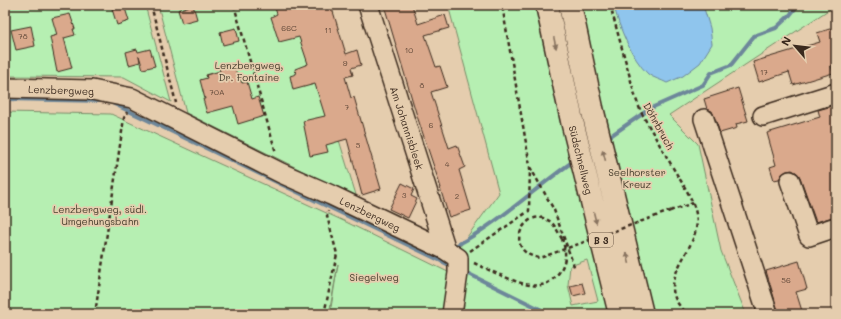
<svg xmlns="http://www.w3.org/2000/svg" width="841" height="319" viewBox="0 0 841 319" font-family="Mali,sans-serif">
  <rect width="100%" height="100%" fill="#e5cdae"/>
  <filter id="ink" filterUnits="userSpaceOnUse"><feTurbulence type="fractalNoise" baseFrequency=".025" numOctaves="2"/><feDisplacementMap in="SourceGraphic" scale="8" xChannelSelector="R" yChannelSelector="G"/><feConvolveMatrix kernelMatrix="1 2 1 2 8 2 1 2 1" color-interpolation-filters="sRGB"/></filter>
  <g filter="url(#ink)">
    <path fill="#b6efb2" stroke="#788c68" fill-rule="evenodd" d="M5,5H145L171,102L124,77L5,76Z
      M158,5H297L357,198L186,113Z
      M448,5H836L669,115L698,144L721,251L746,314H462L466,283L459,248L499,193ZM587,260L598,301L573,306L568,285L570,266Z
      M5,112L111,114L346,222L452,274L446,314H330L338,264L329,314H5Z"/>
    <path fill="#8fc5ed" stroke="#6d879a" d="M614,5H703L710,28L712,44L700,63L683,76L667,83C662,80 653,78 648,74C632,59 618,26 614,5Z"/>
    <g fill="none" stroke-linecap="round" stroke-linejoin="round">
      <path stroke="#6d879a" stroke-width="4" d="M5,99L103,101
        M110,102L435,258L439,255
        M606,139L651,108L703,85L711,73L731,65L754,36L776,28L790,15L798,5
        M457,245C500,222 535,188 575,160
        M435,258L447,264
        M469,274L550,314"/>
    </g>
    <path fill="#daa98c" stroke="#3b2a1e" d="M124,5L129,21L117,25L112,9Z
      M193,5L197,19L182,23L178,10Z
      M274,5H331L346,54L357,50L361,65L351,68L353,75L345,77L351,98L354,97L381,189L362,195L347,139L326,145L328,152L310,156L303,121L325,116L315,84L293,90L290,76L296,74L295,69L308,64L299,37L279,42L271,17L277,14Z
      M384,5H412L418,24L445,15L449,28L425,35L436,67L440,66L447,87L431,92L449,148L457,145L465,167L459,170L471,210L449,217L440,188H441L417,116Z
      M70,14L75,29H73L75,35L64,38L72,68L57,72L50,37L57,35L52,18Z
      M31,26L35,46L16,50L11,30Z
      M836,27V65L831,66L833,73L793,85L789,72L759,82L753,62L820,42L817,33Z
      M236,28L239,41L223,45L220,32Z
      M137,49L138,52L150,49L155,66L143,69L139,56L140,62L129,65L126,52Z
      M234,64L235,70L242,83L247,82L252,99L258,97L264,116L238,124L233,106L207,113L203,99H205L200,80L207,78L206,75L220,71L219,67Z
      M738,88L748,121L736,124L737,128L720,133L714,116L712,111L707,109L704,99Z
      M836,105V216L816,222L800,177L797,173L792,170L787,171L782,174L779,179L774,180L770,167L776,165L767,133L820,117L818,110Z
      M402,183L414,189L411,196L417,199L408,218L389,209Z
      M799,261L807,289L796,292L802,311L793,314H779L766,271Z
      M582,283L585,293L573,296L570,286Z"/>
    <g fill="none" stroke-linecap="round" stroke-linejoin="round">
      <g stroke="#3b2a1e" stroke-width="22">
        <path id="minor" d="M368,5L446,250
          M5,88L92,90L132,98L281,173L331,195L446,250L458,258V273L452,314
          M763,116L836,93
          M704,119L768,314
          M790,181L809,236L836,227"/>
      </g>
      <g stroke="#3b2a1e" stroke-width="25">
        <path id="highway" d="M547,5L572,121L620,314
          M570,5L592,108L642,314"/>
      </g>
      <path stroke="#3b2a1e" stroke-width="2.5" stroke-dasharray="4 3" stroke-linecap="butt" d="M151,5L176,103
        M234,5L276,153
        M610,5L636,99L641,112C652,132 664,152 676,173C684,186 693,199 696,214C704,250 647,281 688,314
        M530,167L554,210L575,269
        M670,211L693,203
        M470,251L529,211L530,166L502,5
        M474,263C490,270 525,289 541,285C549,284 556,277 560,271C567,260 566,250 562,239
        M95,314L124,118L127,112
        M324,314L337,254L327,216L328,211"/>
      <use href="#minor" stroke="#e5cdae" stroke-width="19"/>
      <use href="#highway" stroke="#e5cdae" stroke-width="22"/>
      <path stroke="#3b2a1e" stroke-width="2.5" stroke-dasharray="4 3" stroke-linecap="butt" d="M562,239C559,234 556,227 552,223C527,201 499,252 540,258L670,211"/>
    </g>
    <defs><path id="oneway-solid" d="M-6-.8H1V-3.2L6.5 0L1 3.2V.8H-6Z"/></defs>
    <g fill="#88735f">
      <use href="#oneway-solid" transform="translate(555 43) rotate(78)"/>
      <use href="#oneway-solid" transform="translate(604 155) rotate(-104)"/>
      <use href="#oneway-solid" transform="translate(595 218) rotate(76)"/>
      <use href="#oneway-solid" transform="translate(628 258) rotate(-104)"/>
    </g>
  </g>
  <g text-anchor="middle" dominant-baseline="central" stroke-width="3.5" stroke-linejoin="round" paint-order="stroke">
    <g font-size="8" fill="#634a3a">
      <text x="289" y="28">66C</text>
      <text x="328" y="30">11</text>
      <text x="23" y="36">78</text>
      <text x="409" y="50">10</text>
      <text x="345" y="63">9</text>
      <text x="764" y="72">17</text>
      <text x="422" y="85">8</text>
      <text x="217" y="92">70A</text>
      <text x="347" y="107">7</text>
      <text x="431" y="125">6</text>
      <text x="358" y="145">5</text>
      <text x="447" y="164">4</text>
      <text x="404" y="195">3</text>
      <text x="457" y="196">2</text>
      <text x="786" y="280">56</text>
    </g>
    <rect fill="#e5cdae" stroke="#6e5b49" stroke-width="1" x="589" y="233" width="24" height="14" rx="3"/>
    <g font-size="9" font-weight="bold" fill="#3b2a1e">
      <text x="601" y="240">B 3</text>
    </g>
    <g font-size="10" fill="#473e2d" stroke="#e5cdae">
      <text x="249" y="65">Lenzbergweg,<tspan x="249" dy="12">Dr. Fontaine</tspan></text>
      <text x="637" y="172">Seelhorster<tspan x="637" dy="12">Kreuz</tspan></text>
      <text x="100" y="209">Lenzbergweg, südl.<tspan x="100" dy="12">Umgehungsbahn</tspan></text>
      <text x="374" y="277">Siegelweg</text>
    </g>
    <g font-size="10" fill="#3b2a1e" stroke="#e5cdae">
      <text transform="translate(61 90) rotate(2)">Lenzbergweg</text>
      <text transform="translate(659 126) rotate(61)">Döhrbruch</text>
      <text transform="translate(407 128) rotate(72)">Am Johannisbleek</text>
      <text transform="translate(581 160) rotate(76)">Südschnellweg</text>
      <text transform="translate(370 214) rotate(26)">Lenzbergweg</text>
    </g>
  </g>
  <rect width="841" height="319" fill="none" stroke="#e5cdae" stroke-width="20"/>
  <rect x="10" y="10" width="821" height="299" fill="none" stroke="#3b2a1e" stroke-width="1.5" filter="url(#ink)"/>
  <g transform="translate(795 46) rotate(298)" stroke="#e5cdae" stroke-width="3" paint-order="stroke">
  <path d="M0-3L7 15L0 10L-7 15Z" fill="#3b2a1e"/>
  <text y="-6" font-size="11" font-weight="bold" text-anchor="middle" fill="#3b2a1e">N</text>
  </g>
</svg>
